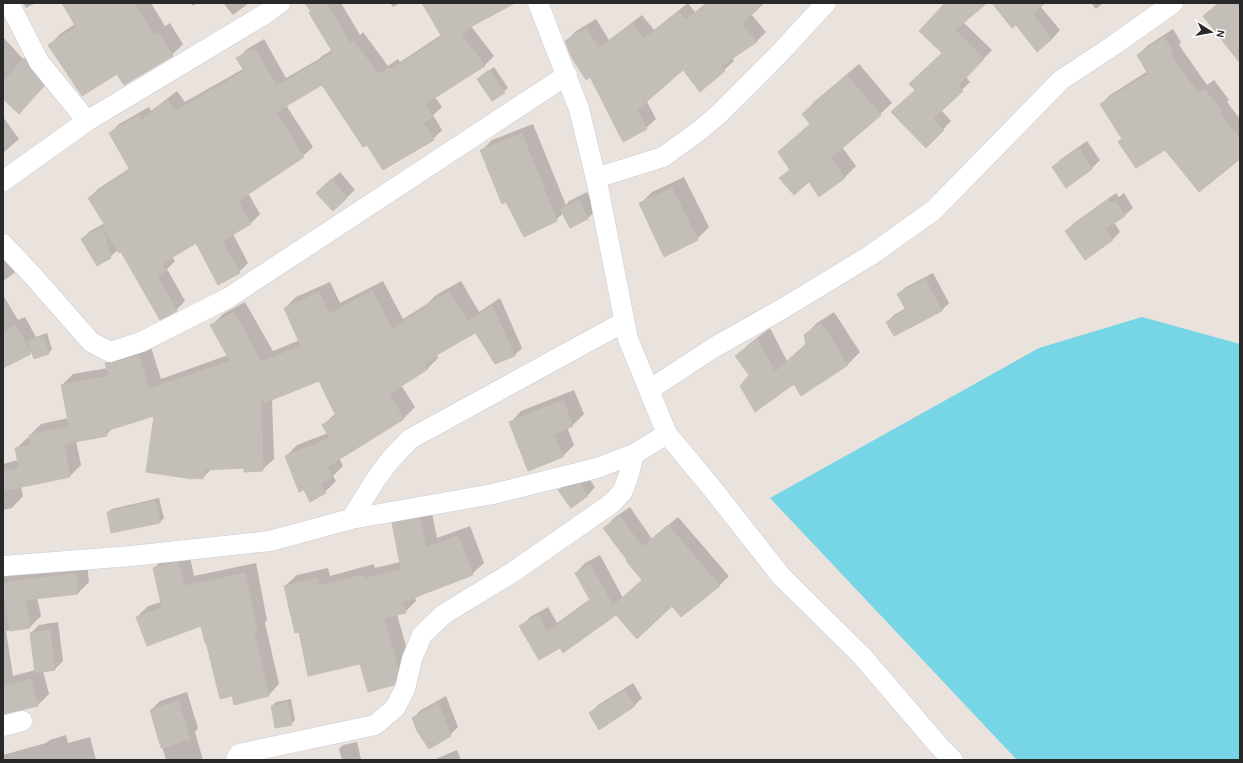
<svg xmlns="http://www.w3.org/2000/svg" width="1243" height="763" viewBox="0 0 1243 763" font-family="Karla,sans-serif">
  <rect width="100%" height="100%" fill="#eae2dc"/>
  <path fill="#77d6e5" d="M1142,317L1240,344V760H1017L770,498L1039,348Z"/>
  <path fill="#0003" d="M23,3H36L26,8Z
    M63,3H151L165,26L170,23L183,44L172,55L117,72L50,45L60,34L75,24Z
    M191,3H197L193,6Z
    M225,3H249L233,15L224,4Z
    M321,3H341L360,35L363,32L388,66L398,59L400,62L441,35L424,3H505L471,26L494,56L485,65L435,97L442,107L433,115L442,130L433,139L368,143L322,84L286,105L313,147L303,156L248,193L260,214L250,224L233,234L248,263L239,272L196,242L172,256L175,261L167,269L185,301L176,310L122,251L118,250L110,257L82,239L90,231L105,223L89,198L98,189L130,168L110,133L119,124L149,107L151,111L177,91L185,102L243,69L238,58L247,49L264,39L286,78L319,59L322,56L332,50Z
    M390,3H400L393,7Z
    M688,3L695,12L706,3H763L751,14L766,32L756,42L732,58L734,61L724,70L683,69L646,100L656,119L646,128L590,76L566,41L576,31L596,19L609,40L642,15L654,30Z
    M947,3H986L963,22L992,50L966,77L970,82L941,110L951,121L926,147L916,90L943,53Z
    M993,3H1044L1040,6L1060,30L1052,39L1016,24Z
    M1091,3H1103L1096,9Z
    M1173,29L1181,42L1179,45L1207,85L1214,80L1229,100L1227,102L1240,119V158L1119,142L1122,139L1101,104L1110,95L1148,71L1138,55L1147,46Z
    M3,37L24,60L34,50L53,76L29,103L3,97Z
    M859,64L892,103L880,114L842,147L856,166L845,177L820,195L809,180L780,178L790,169L779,152L811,123L803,114L814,102Z
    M494,67L508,88L493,100L478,79Z
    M3,117L19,139L3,153Z
    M533,124L566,205L569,201L587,192L596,210L588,218L570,227L563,213L556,220L481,151L492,140Z
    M1087,141L1100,160L1092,168L1066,186L1053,167L1061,159Z
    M340,172L355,190L333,210L325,185Z
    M684,177L709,227L697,239L640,204L652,192Z
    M1116,193L1119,197L1124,193L1133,208L1125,215L1114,222L1120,232L1112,240L1066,231L1074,223Z
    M3,256L22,265L13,274L3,281Z
    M933,273L949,303L942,310L894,335L887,322L894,315L906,308L898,294L906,287Z
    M383,281L403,319L427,304L436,295L461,281L479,312L500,298L522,348L514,356L475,331L440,352L437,355L438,358L427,369L401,385L415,407L404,418L339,458L343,466L333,476L336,481L325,492L286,456L297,445L328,433L323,425L336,413L319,380L272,399L274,459L262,470L245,467L212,468L203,478L156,415L114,427L106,435L76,441L81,465L70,476L21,487L23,496L12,508L3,510V464L18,460L16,449L27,438L30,437V435L41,424L68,418L62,385L73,374L108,368L106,363L117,352L150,344L161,379L228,355L212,325L223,314L245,302L273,351L300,340L285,308L296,297L330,282L340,303Z
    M3,295L18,320L25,317L36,337L47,333L52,349L49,353L33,351L3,367Z
    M834,312L860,352L848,364L802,394L794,382L750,375L737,356L749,344L770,328L787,361L807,344L805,335L817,323Z
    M574,390L584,414L573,425L567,427L574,445L563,456L528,470L510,423L521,411Z
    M588,477L595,487L588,495L572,507L559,490L567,482Z
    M159,498L164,518L160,522L112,531L108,512L112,509Z
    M630,507L652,539L678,517L729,576L720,585L681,616L673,605L616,613L560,646L521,627L530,617L548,607L557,623L590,599L576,573L585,563L600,555L623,598L643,580L605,528L614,518Z
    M431,508L437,538L470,526L484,563L472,574L415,596L416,601L405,612L397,614L409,657L405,673L393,685L361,663L300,631L285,586L297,575L328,568L330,576L374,564L375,568L400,562L393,524L404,513Z
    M189,552L194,576L256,563L267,620L265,623L279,684L269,695H232L202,625L137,617L148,606L161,602L154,568L164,558Z
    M87,563L89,582L78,593L37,597L41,616L30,627L6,631L13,676L35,670L31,633L39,625L58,622L63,661L55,669L43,671L49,694L37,706L3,713V574Z
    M633,683L642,698L634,706L590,713L598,705Z
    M187,692L198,728L195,732L203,760H166L151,710L160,701Z
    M446,696L458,727L450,735L413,718L421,710Z
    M291,699L295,720L291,724L272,706L276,702Z
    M66,735L68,743L90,737L96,760H3V755L46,743L50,740Z
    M357,742L361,759L360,760H342L339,749L343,745Z
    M457,750L461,760H433Z"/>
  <path fill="#c3beb8" stroke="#c6beb6" d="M62,3H134L154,36L159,33L173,56L124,85L117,74L82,96L48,45L76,27Z
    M305,3H326L350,43L354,41L378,74L389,68L390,70L442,37L422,3H515L465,30L466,32L461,34L485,66L425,104L433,117L423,123L434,140L383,170L367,145L363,147L322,85L276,112L304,157L238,201L251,224L222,241L240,273L218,285L196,243L162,264L166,271L157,276L177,311L160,320L121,252L119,253L103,227L105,225L88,198L130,170L109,133L139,115L142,120L167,100L176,111L244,71L236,58L254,48L277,86L333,53L309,13L311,12Z
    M708,3H764L742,24L757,42L721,66L725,71L700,92L683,70L637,110L647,129L623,142L590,77L586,80L572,58L565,41L586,28L599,48L632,24L644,39L679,12L685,20Z
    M945,3H987L955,30L984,59L958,86L963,91L933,119L944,130L926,148L891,112L915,90L909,84L942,53L919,31Z
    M992,3H1045L1032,14L1052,39L1037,52L1016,25L1012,28Z
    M1219,3H1240V63L1203,16Z
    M1164,38L1173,52L1170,54L1198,93L1204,89L1221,110L1219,112L1240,139V159L1199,192L1165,150L1136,168L1118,142L1122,139L1100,104L1148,74L1137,55Z
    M24,58L30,69L44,86L19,114L3,99V82Z
    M489,70L505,93L492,101L477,79Z
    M847,75L881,115L831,158L845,178L819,197L809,182L794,195L779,178L790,170L778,152L810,124L802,114Z
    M522,134L557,221L524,237L506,202L502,204L480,150Z
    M1079,148L1092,169L1066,188L1052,167Z
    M331,179L347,198L333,211L316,193Z
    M672,188L698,240L664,257L639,203Z
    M579,200L588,219L570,228L560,209Z
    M1108,200L1111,204L1116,201L1125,216L1105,229L1113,240L1085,260L1065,231Z
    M102,227L111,258L97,266L81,239Z
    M925,279L942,311L894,336L886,322L906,310L897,294Z
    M372,291L392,329L425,308L424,306L449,292L475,333L435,356L436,358L424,364L428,369L389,394L404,419L327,467L332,478L320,483L326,493L310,502L304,490L299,492L285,456L330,438L322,425L336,416L319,381L264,403L261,396L263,471L244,472V468L205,470L203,479L193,478V479L146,472L154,416L106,431L107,436L64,444L70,477L3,491V472L19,468L15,448L31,445L29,435L69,426L61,385L109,376L105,363H113L139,355L149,389L230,361L210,325L234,312L261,362L301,346L284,308L319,292L329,314Z
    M492,306L515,356L495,364L468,321Z
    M821,323L848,365L801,396L794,384L755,412L740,386L749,375L735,356L757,339L775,372L806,344L804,335Z
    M16,325L31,354L3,368V332Z
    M43,336L49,354L34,359L28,341Z
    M563,400L573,426L554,434L563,457L528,471L509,422Z
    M580,484L588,496L571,508L558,490Z
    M155,501L160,523L111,533L107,512Z
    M620,516L642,547L668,525L720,586L681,617L672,606L637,639L616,615L563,653L560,648L539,660L519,626L538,615L547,632L590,600L575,573L590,564L613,606L642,580L626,561L627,560L603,528Z
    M420,518L426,548L458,536L473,575L403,602L406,613L384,618L398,669L394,685L368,692L360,664L308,676L299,632L295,633L284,586L317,578L319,586L363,575L364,579L401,569L392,523Z
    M178,562L184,586L245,573L257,632H254L269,696L234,705L232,696L220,699L206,642L205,643L201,626L147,646L136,617L162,608L153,568Z
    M76,574L78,594L25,600L30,628L10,631L3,593V583L21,580Z
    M50,630L55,670L35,673L30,633Z
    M31,679L38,706L3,714V686Z
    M625,690L635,706L599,730L589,713Z
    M178,701L190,739L161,748L150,710Z
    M287,702L292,725L275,728L271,706Z
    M438,703L451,736L429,749L417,731L412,718Z"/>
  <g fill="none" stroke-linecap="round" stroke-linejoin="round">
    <g stroke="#c8cdd6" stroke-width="21">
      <path id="minor" d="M9,3L39,62L87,121
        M538,3L579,109L598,187L628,339L667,434L711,487L781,576L862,656L939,746L953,760
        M596,178L663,157L699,131L719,114L778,55L826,3
        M3,181L87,121L265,14L280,3
        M3,244L34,277L91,342L110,352L141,342L228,298L567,75
        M649,390L713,348L782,309L871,255L934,210L1061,80L1114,45L1173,3
        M351,519L376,479L391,459L410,439L624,322
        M3,566L131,556L270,541L351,519L493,494L597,468L634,454L667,434
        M3,726L22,721
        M236,760L239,754L375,725L395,708L405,689L412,659L422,635L444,614L513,572L612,503L623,491L629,474L634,454"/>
    </g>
    <use href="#minor" stroke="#fff" stroke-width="20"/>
  </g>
  <rect width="1243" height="763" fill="none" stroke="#292929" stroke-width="8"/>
  <g transform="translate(1211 32) rotate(101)" stroke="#ffffff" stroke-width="3" paint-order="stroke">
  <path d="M0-3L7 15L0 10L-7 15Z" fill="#292929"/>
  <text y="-6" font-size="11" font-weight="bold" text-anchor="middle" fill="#292929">N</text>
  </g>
</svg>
